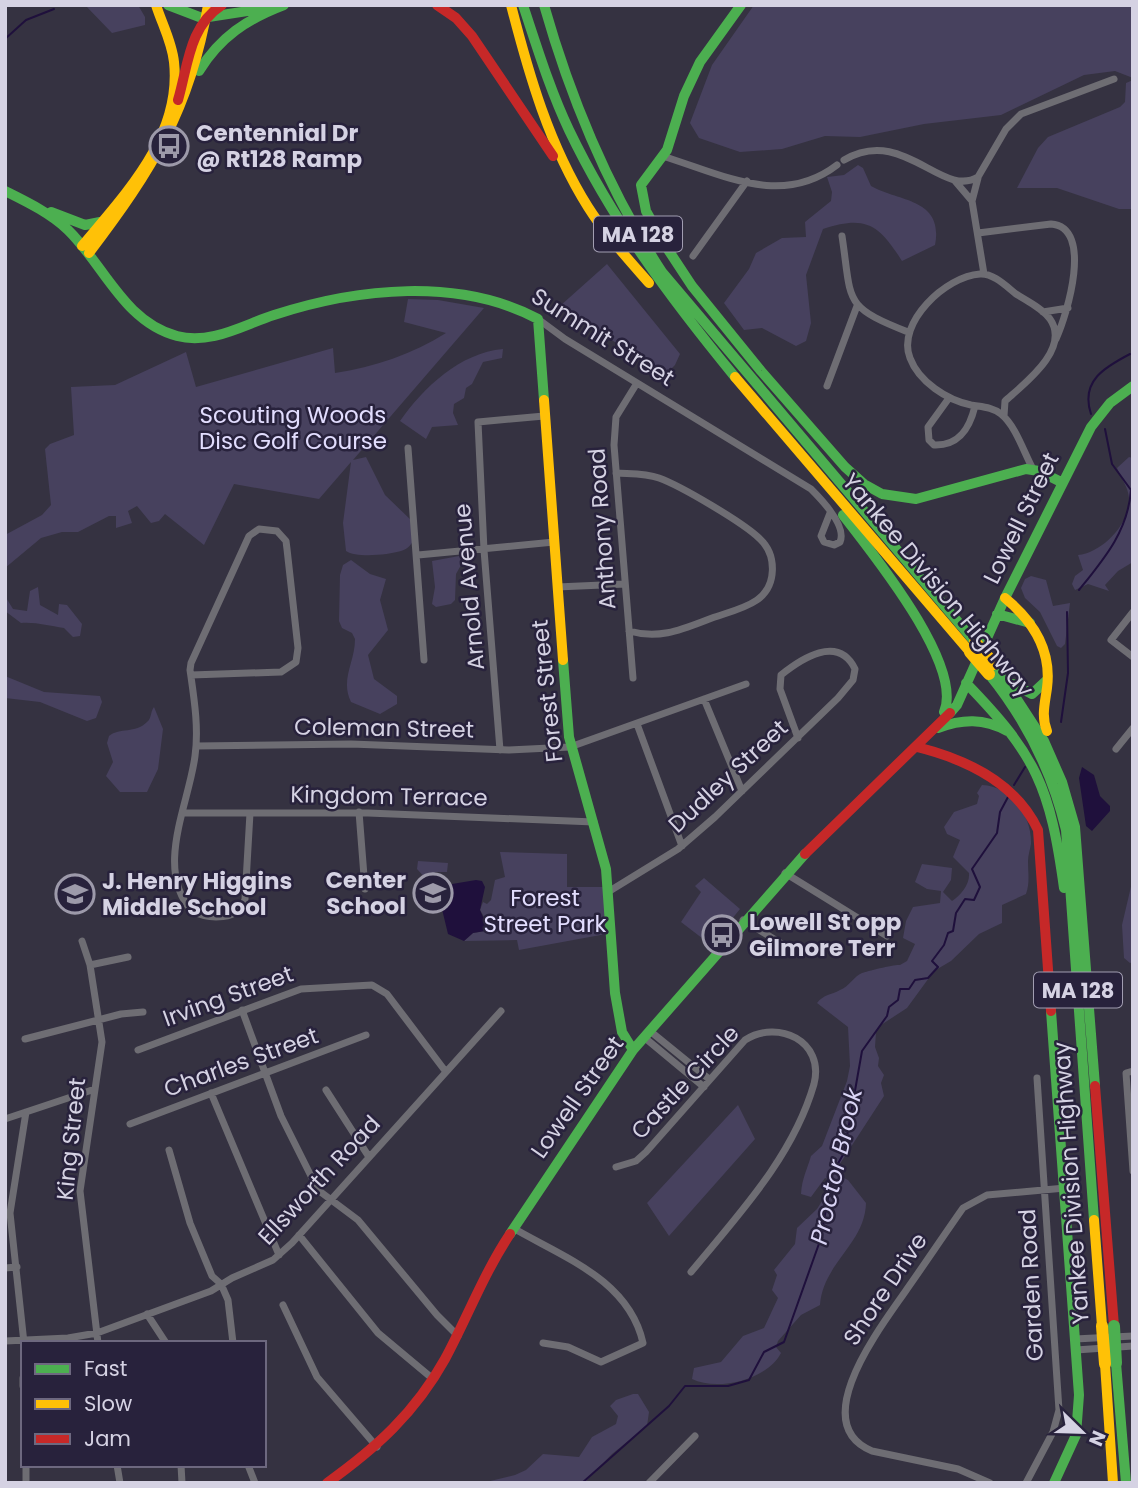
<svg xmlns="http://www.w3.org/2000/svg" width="1138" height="1488" viewBox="0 0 1138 1488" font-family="Poppins,sans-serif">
  <rect width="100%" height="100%" fill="#353241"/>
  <path fill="#47415e" d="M85,5H138L145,17V25L112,33Z
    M754,5H1133V78L1115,71L1084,75L1001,115L924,124L860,137L825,136L782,149L740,152L699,138L690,123L712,65Z
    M1133,80V209H1119L1057,188H1017L1038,148L1048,137L1120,107L1125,102L1126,83Z
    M858,165L863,168L871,186C899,202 944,198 935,245L902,261C880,226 867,214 823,229L806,275L811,323L806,341L796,346L762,328L744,330L724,303L749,269L756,253L782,238L806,237L805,222L831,201L832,192L827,177L844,175Z
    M607,264L680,354L675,365L665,375L560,306Z
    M408,299L438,300L484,308L353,460L366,457L385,495L413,522L416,536C412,543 409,549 401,551C388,555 356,558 346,551L343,523L351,462L319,499L234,484L204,545L165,514L159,521L151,523L137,506L128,511L132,523L116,528V516H109L78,532H62L41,538L5,568V535L42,515L51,505L45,449L50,444L74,435L71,387L115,385L186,352L196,387L333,348L335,373C374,367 413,354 446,333L404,322Z
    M503,349L502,358L483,362L472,384L466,388L464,398L454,404L453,413L458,425L432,427L426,439L400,421C424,387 460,353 503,349Z
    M1129,457L1133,458V562L1118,571L1105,585L1109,591L1088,584L1075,590L1072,584L1075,576L1083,570L1078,555C1102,553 1131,523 1129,498C1128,486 1121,479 1117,468Z
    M459,556L465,558L456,574L455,600L451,604L436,607L432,604L435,587L432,561Z
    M351,560L370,574L386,579L380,600L388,630L368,655L374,679L397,696V704L380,714L351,702C340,679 355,663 355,639L352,633L342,628L339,621L340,575L343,565Z
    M1031,576L1046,580L1053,606L1070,603L1065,644L1061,648L1057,646L1040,612L1025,598L1021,588L1025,579Z
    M38,587L40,605L58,615L59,604L67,605L82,624L80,636L73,637L64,628C49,626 37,622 21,623L5,611V596L13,609L27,611L30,591Z
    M5,676L44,692L100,696L102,702L96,718L87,721L40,702L5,698Z
    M154,707L163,729L158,769L147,792H120L106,776L113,762L107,743L109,736C120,727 135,734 147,722C152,718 150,712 154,707Z
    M982,785C1011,786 1032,816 1031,844C1030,850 1028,855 1028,861C1028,874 1030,882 1026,894L1002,905V923L979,934L951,961L934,971L907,1008L881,1025L876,1032L875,1047L879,1058L878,1066L884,1075L881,1083L884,1096L834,1173L848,1180L866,1203C865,1244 823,1263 820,1305L801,1315L778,1341L776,1347L781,1353C768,1379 718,1392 692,1379L694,1368L721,1362L743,1336L764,1328L778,1298L772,1290L777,1275L774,1270L795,1244L797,1228L817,1209L834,1182L825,1178L811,1197L801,1194C802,1178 807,1170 811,1156L822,1146L847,1081L850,1066L848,1027L817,1003C824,994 831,995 840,990C849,987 854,976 862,973C867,971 896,964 900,965L907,961L915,944L903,938L906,921L913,907L940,903L941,891L927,889L915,882L922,864L952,868L951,880L943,892L952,901C961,895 970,884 969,873L953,857L960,840L947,834L944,827L954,812L977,804L979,796L977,793Z
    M500,852L567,854V887H605L606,934L519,950L517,940L464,941L473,933L485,931L487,922L480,910L483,902L487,904L491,900L495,880L505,877Z
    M418,861L448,863L447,872H435L434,880H427L417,869Z
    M704,878L740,909L711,945L681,922L701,892L695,886Z
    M1133,878V962L1130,963L1124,958L1122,925Z
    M738,1105L755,1139L669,1236L647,1203Z
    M633,1394H638L649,1412L647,1426L612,1454L584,1483H482L515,1475L526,1470L543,1454L579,1457L592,1437L616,1424L618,1416L610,1406L616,1400Z"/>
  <path fill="#1f103c" d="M1082,767L1094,775L1100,796L1110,806V811L1092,831L1086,826L1079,778Z
    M476,880L482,881L485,887L480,910L487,926L485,931L473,933L464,941L448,934L441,905L452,884Z"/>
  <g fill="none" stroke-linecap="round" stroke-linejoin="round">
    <path stroke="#1f103c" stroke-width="2" d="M5,39L26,20L54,9
      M1091,414C1080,381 1105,367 1130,354
      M1079,590C1104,559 1128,531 1131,490L1112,464L1105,429
      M1061,722L1068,673L1067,612
      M1014,785L1025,767
      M582,1483L669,1406L685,1386H728L749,1380L764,1352L784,1342L821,1238L832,1174L844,1153L862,1051L887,1016L889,1007L898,1000L900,989H909L915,980L928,978L938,967L932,961L944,945L948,933L953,931L956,913L965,899L974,900L980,887L972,869L997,833L1000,812L1008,797"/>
    <path stroke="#6e6d73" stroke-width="7" d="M662,156C722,174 781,208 837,165
      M844,160C903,125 942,199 978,177L1006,129L1021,114L1114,79
      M955,181L972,201L984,274
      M972,201L978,178
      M978,233L1051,224C1094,227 1067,315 1056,339
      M842,236C852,302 842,306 908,332
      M693,256L747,181
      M1043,312L1068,308
      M538,319L565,339L811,489C822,500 847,526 840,542L834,545L824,542L821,536L830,513
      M827,386L857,306
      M949,398L928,427L929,440L934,445C960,446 970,427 975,406
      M1004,416L1005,401C1024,384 1071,349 1050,319C1042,308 1027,301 1016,294C1006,286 993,273 980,274C946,276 896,323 910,358C919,382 947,400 971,405C982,407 992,407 1001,414C1016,426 1024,453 1033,469
      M408,448L424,660
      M616,473C630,474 645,473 659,478C681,486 744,523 760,539C777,555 777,586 757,600C744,609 726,613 712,618C683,629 660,640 629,631
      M418,555L554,542
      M557,587L625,584
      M1133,612L1111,640L1133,657
      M191,675L281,672L296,662L298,648L287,549L286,541L277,531L259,529L249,536L191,663L190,670C194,698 199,728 195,756C189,804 154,869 192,911C209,920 240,921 245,899L250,813
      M633,678L614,445L616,417L637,383
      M704,699L742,791
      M637,724L682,846
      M196,746L351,744L509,750L570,747L746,684
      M1116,749L1133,728
      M500,750L484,550L478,422L544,416
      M359,812L365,889
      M182,813H368L594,822
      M785,873L887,936
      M608,892L678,849L715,817L838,698L853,680L855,669C838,634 801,659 781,675L780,689L798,738
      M743,920L795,952
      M82,941L90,965L102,1042L80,1191L98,1343
      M90,965L128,957
      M242,1010L281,1116L318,1190L358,1220L437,1315L458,1336
      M650,1031L709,1079
      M645,1038L704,1087
      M25,1039L121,1014L143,1012
      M138,1050L301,989L372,985L387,994L446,1072
      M1133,1071L1126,1073L1133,1171
      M326,1090L369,1157
      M211,1093L279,1255
      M5,1119L95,1089
      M130,1124L366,1035
      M169,1150L190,1223L212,1276L221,1284L228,1300L233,1343
      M616,1167L636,1161L646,1152L745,1040C778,1019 825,1041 814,1084C793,1157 738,1215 691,1272
      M513,1228C563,1257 629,1280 643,1343L601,1362L568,1347L543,1343
      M299,1235L378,1333L433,1379
      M5,1268L17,1267
      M283,1305L317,1377L377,1447
      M147,1314L166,1343
      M1075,1339L1133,1336
      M5,1341L68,1338L97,1333L211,1291L232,1278L273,1260L292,1243L501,1011
      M24,1343L10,1213L26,1112
      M1076,1350L1133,1346
      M23,1378V1386
      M26,1465V1483
      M117,1465L120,1483
      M181,1465L182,1483
      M248,1465L255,1483
      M649,1483L695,1436
      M990,1483L958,1469L872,1451C804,1423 884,1323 907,1289C926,1262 944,1235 963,1208L987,1195L1065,1188
      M1026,1483L1053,1432L1059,1410L1037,1078"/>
    <path stroke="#4caf50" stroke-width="10" d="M168,5L202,18L261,9
      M523,5C537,47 550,90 569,130C612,220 671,299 735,377
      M544,5C571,100 608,189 662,272L975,642
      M741,5L700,62L684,96L667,150L641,185L646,211L665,245L692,286L761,371L845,467L864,484L882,494L916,499L1026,469L1039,471L1061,482
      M199,71C220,37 247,19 284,5
      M5,191C27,202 50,213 68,230C104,265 124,322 177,336C211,345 243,325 274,315C357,288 459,277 538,319L544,400
      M51,212L85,225L100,222
      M843,515C872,553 964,665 944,712
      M1005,598L1091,427L1110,403L1133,386
      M997,614L1030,623
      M563,660L569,737L606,869L615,993L622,1032L633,1050
      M994,664L1044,741L1062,782L1075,827L1095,1086
      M989,674C1027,721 1052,771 1066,830L1094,1220
      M966,683C1037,756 1050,787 1064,888
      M1013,684L1032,694L1046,681
      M950,713L957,705L1005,598
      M938,728C962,719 984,718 1007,731
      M1051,1011L1079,1395L1076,1435L1054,1483
      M510,1234L633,1050L805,854
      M1116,1363L1126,1483"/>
    <path stroke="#ffc107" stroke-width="10" d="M511,5C529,75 549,145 588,207C605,234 628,259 649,283
      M82,246C126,193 182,136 174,62C172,42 162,24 156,5
      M89,253C152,170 190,110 208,5
      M735,377L970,652
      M544,400L563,660
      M1005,598C1033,621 1052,650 1047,688C1045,703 1041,716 1047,731
      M1094,1220L1102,1326
      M1105,1364L1113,1483"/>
    <path stroke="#c62828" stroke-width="10" d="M437,5L456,18L472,36L553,156
      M178,100C188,66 189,26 222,5
      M917,747C965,759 1016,783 1038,830L1051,1011
      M805,854L950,713
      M1095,1086L1114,1326
      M327,1483C376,1448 415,1413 445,1359C467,1318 484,1273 510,1234"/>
    <path stroke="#4caf50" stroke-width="12" d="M1114,1326L1116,1363"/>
    <path stroke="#ffc107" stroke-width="12" d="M975,642L994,664
      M970,652L989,674
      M1102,1326L1105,1364"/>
  </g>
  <defs>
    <g id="bus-ring" transform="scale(2.0125)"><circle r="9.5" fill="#28223c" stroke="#9d9aaa" stroke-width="1.5"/><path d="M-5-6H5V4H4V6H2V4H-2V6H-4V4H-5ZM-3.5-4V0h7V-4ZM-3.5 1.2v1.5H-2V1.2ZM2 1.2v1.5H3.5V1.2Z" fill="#9d9aaa"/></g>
    <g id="school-ring" transform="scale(2.0125)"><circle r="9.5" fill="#28223c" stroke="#9d9aaa" stroke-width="1.5"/><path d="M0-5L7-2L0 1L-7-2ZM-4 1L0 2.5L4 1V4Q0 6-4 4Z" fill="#9d9aaa"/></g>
  </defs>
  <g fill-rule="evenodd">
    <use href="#bus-ring" x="169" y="146"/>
    <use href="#school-ring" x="433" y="893"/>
    <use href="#school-ring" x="75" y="894"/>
    <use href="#bus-ring" x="722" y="935"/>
  </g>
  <g text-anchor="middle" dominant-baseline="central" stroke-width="5" stroke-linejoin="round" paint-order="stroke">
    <g fill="#28223c" stroke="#a19db1" stroke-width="2">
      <rect x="594" y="216.5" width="88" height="35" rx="5"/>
      <rect x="1034" y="972.5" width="88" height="35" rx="5"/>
    </g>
    <g font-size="21" font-weight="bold" fill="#d5d2e3">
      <text x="638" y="234">MA 128</text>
      <text x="1078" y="990">MA 128</text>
    </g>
    <g font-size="23" font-weight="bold" fill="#d5d2e3" stroke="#28223c" text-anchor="start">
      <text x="196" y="133">Centennial Dr<tspan x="196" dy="26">@ Rt128 Ramp</tspan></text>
      <text x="406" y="880" text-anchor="end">Center<tspan x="406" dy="26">School</tspan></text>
      <text x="102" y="881">J. Henry Higgins<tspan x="102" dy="26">Middle School</tspan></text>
      <text x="749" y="922">Lowell St opp<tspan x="749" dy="26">Gilmore Terr</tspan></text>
    </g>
    <g font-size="23" fill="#d5d2e3" stroke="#28223c">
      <text transform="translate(603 337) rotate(32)">Summit Street</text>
      <text transform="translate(1021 518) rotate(-64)">Lowell Street</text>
      <text transform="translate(602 529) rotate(-94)">Anthony Road</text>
      <text transform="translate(938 585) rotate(50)">Yankee Division Highway</text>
      <text transform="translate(469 587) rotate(-95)">Arnold Avenue</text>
      <text transform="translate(547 691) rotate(-96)">Forest Street</text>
      <text transform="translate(384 728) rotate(1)">Coleman Street</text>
      <text transform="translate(728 776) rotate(-43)">Dudley Street</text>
      <text transform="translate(389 796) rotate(1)">Kingdom Terrace</text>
      <text transform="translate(228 996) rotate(-20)">Irving Street</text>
      <text transform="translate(241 1062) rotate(-20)">Charles Street</text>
      <text transform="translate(685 1082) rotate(-47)">Castle Circle</text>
      <text transform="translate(577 1097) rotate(-55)">Lowell Street</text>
      <text transform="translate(71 1139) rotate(-84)">King Street</text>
      <text transform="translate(319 1180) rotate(-47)">Ellsworth Road</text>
      <text transform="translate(1071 1183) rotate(-94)">Yankee Division Highway</text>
      <text transform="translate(1031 1285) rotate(-93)">Garden Road</text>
      <text transform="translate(885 1289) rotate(-56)">Shore Drive</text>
    </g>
    <g font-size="23" fill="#e2ddfe" stroke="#28223c">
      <text x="293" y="415">Scouting Woods<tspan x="293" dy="26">Disc Golf Course</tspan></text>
      <text x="545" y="898">Forest<tspan x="545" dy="26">Street Park</tspan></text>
    </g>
    <g font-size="24" font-style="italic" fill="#d9d4f5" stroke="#28223c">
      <text transform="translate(836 1166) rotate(-77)">Proctor Brook</text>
    </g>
  </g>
  <rect width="1138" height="1488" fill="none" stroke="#d5d2e3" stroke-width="14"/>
  <rect x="21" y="1341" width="245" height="126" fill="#28223c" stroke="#6d687f" stroke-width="2"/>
  <rect x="35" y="1364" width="35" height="10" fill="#4caf50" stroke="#6d687f" stroke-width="2"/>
  <text x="84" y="1376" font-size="21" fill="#d5d2e3">Fast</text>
  <rect x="35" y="1399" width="35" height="10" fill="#ffc107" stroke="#6d687f" stroke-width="2"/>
  <text x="84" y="1411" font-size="21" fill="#d5d2e3">Slow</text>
  <rect x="35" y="1434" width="35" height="10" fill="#c62828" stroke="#6d687f" stroke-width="2"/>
  <text x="84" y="1446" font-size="21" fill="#d5d2e3">Jam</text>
  <g transform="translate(1082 1432) rotate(113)" stroke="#28223c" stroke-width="5" paint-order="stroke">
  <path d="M0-5L12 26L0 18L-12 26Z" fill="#d5d2e3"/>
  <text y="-10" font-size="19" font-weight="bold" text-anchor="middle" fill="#d5d2e3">N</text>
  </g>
</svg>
